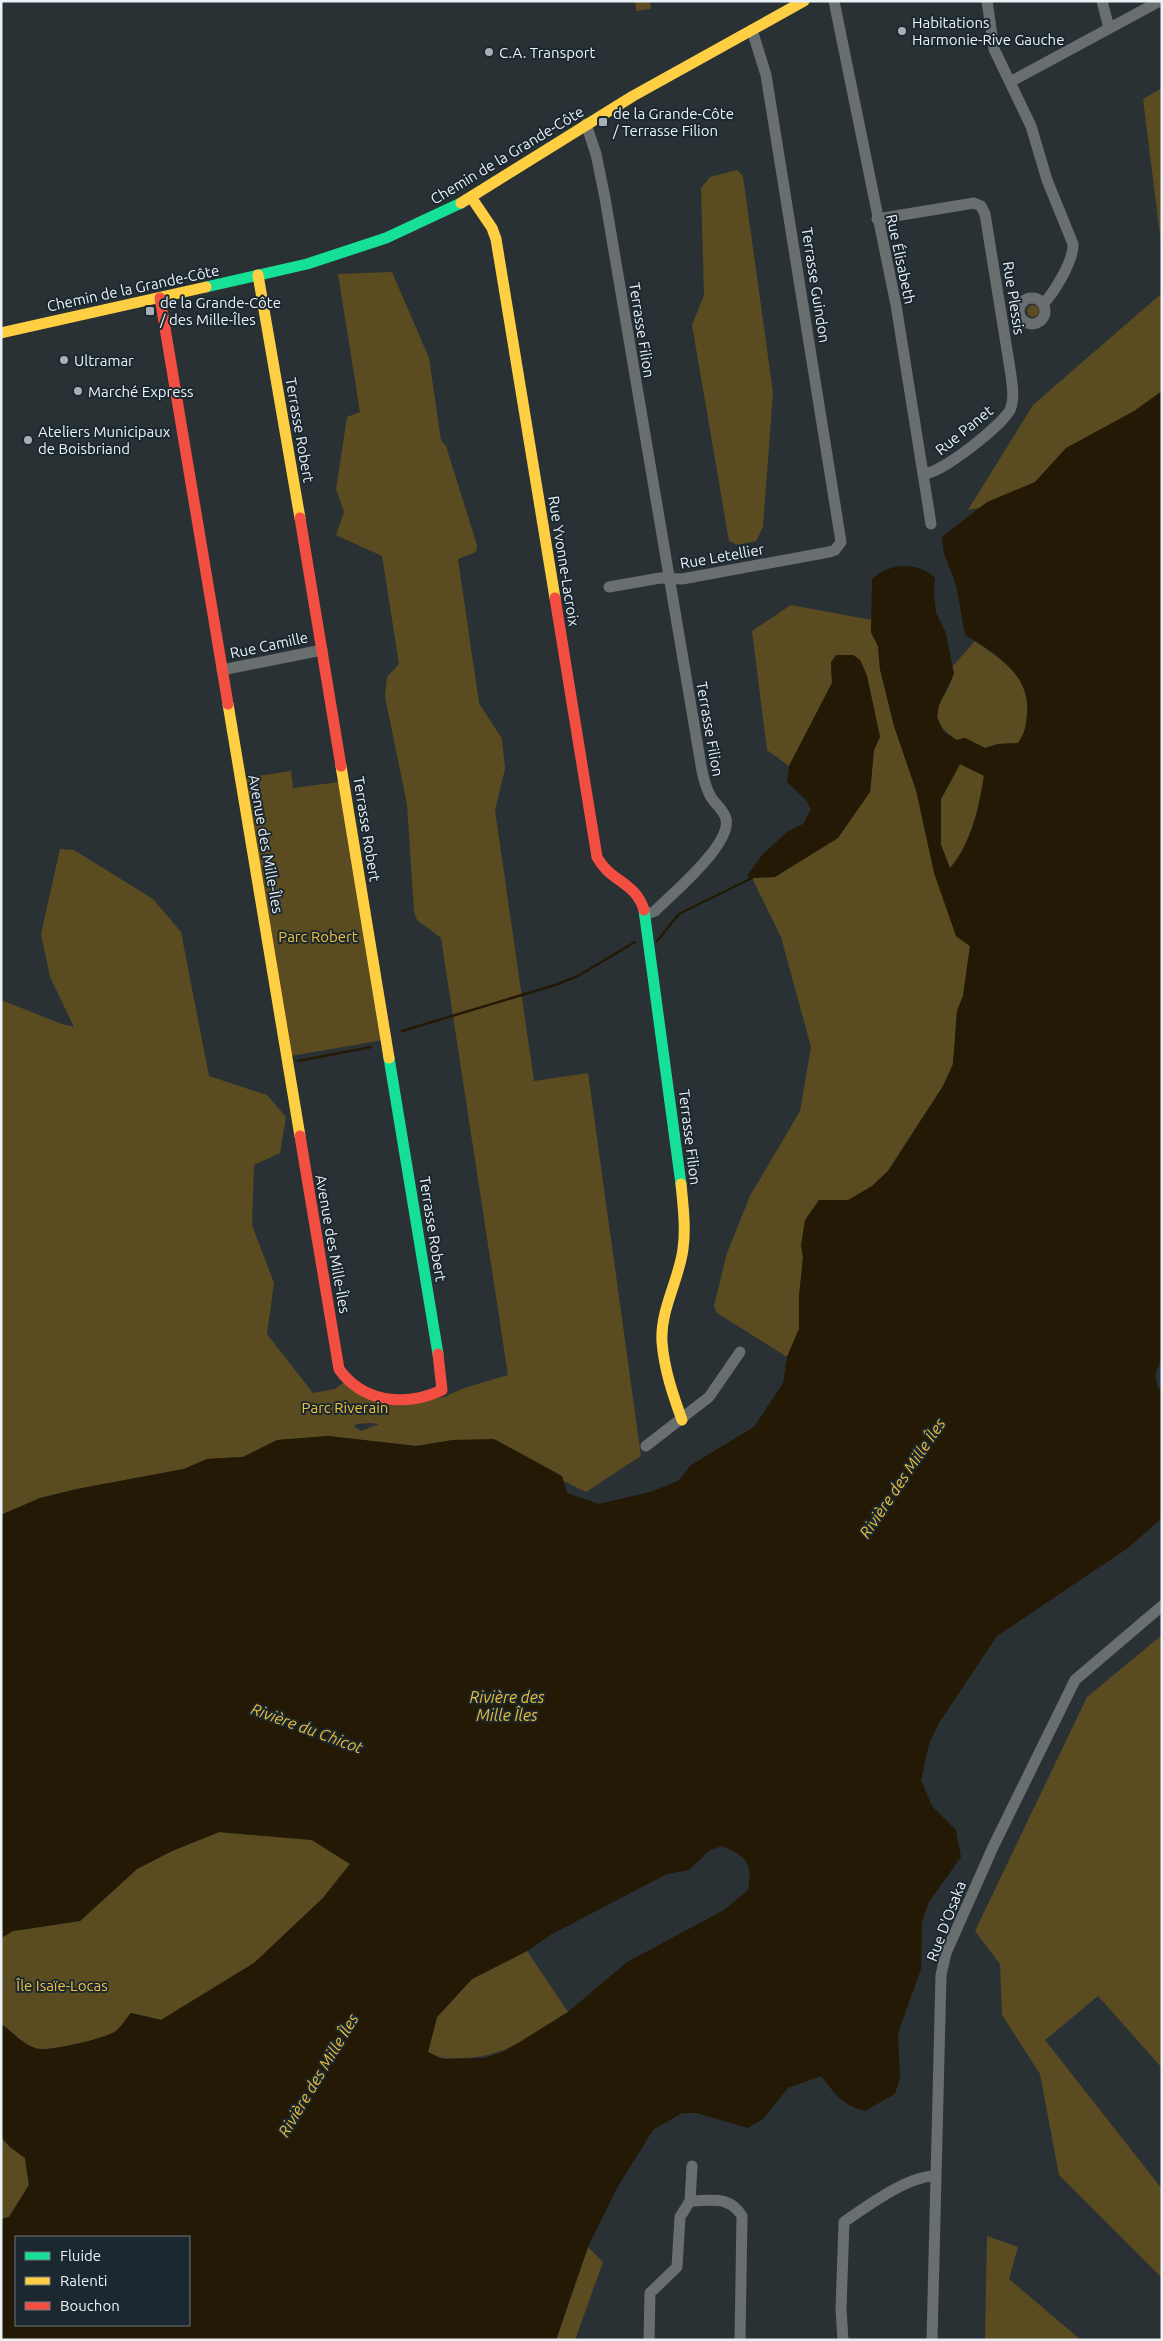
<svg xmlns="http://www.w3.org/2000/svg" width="1163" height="2341" viewBox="0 0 1163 2341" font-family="Ubuntu,sans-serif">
  <rect width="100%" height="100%" fill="#2a3135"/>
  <path fill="#5a4b21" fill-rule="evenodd" d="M635,1H650L651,9L636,11Z
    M1162,88V251L1143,99Z
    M737,170L743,176L773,392L763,527L756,541L737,545L729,541L692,325L704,295L701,188L710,177Z
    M392,272L429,358L441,440L446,446L477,545L476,552L458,559L479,703L502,739L505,769L495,810L534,1081L588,1073L641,1456L586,1492L521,1460L453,1440L416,1446L328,1436L278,1440L243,1457L207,1459L184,1469L77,1489L40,1498L1,1515V1000L62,1024L74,1027L50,977L41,934L60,849L74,850L153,899L181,932L209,1076L267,1095L286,1117L280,1153L254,1165L252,1225L274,1283L267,1334L313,1393L335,1389L344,1382L376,1402L444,1397L464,1388L508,1375L441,938L417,920L414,912L407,804L385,697L387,677L399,664L382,556L336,535L344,512L336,489L347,417L360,412L338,274ZM369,1423L379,1424L361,1431L354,1426L357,1424Z
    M1162,293V428L1032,497L968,510L1033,405Z
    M1027 311a6 6 0 1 1 12 0a6 6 0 1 1-12 0Z
    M791,605L872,620L871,632L878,646L880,669L894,726L916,790L956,936L970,946L963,996L957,1011L953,1064L943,1086L888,1171L872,1186L848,1201L819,1200L801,1245L803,1258L799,1297V1329L787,1357L717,1313L714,1306L727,1253L750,1196L800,1111L811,1047L781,937L752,878L775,877L870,792L874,750L880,737L867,676L860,660L853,655L831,662L832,683L789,766L767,750L752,631Z
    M975,641C1004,662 1031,677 1027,718C1026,728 1025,734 1018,743L998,744L985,748L965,738L957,740C912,711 958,695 952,667Z
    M960,764L984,775C979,808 971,842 950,869L941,845V799Z
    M291,771L293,788L339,782L383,1040L291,1056L244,778Z
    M1162,1635V2068L1098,1996L1045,2040L1162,2189V2278L1059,2175L1040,2074L1002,2015L1000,1964L975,1931L1087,1697Z
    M219,1832L312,1840L350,1864L323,1898L254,1963L161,2020L131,2013C127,2018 122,2026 116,2031C107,2038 46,2053 35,2048C21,2043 13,2032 1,2024V1938L13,1931L80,1921L137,1869L172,1851Z
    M527,1951L568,2012C531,2035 507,2057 462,2058C447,2059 442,2059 428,2052L437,2017L472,1979Z
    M1,2137L10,2147L25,2158L29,2185L9,2217L1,2219Z
    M987,2236L1018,2247L1009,2279L1081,2340H985Z
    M588,2247L603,2262L575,2340H556Z"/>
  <path fill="#231905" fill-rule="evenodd" d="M1162,391V1358L1155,1375L1158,1388L1162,1390V1518L1128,1548L997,1636L939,1723L929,1744L921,1780L932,1806L956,1830L961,1857L929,1902L922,1921L921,1969L898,2033L900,2078L895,2094L865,2111C841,2105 836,2094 821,2076L788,2088L763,2119L748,2128L696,2113H682L653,2130L617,2188L588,2247L556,2340H1V2219L9,2217L29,2185L25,2158L10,2147L1,2137V2024C13,2032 21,2043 35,2048C46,2053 107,2038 116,2031C122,2026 126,2018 131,2013L161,2020L254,1963L323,1898L350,1864L312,1840L219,1832L172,1851L137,1869L80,1921L13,1931L1,1938V1515L40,1498L77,1489L184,1469L207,1459L243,1457L277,1440L328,1436L416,1446L453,1440L494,1439L562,1476L567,1493L599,1504L650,1492L678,1481L691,1465L754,1427L783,1383L787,1357L799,1329V1297L803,1258L801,1245L805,1220L819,1200H848L872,1186L888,1171L943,1086L953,1064L957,1011L963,996L970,946L956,936L934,873L916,790L894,726L880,669L878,646L871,632L872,579C889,563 918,561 935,578L934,596L936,613L946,633L954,674L939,705L937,717L944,732L957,740L965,738L985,748L998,744L1018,743C1025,733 1026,726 1027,714C1032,676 995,652 965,635L956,585L944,553L942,537L987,502L1035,482L1066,448L1134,411ZM960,764L984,776C979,807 972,843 950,868L941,845V799ZM722,1846C747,1857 753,1862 748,1890L724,1910L627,1962L568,2012L505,2051L484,2058L442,2059L428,2052L437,2017L472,1979L527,1951L552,1934L667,1874L689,1870L710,1850ZM16,2237H189V2325H16Z
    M836,655H853L860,660L867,676L880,737L874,750L870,792L838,838L775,877L752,878L747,876L762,855L787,832L803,824L811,809L806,800L787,782L789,766L832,683L831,662Z"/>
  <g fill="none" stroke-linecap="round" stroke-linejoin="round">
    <path stroke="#231905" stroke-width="2.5" d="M657,941L679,914L752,878
      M402,1031L555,985L578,976L635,942
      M298,1061L371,1047"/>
    <path stroke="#696e71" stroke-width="11" d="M834,1L896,305L931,524
      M987,1L994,49L1031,126L1047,180L1073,244C1074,260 1054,293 1043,304
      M1102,1L1109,28
      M1010,82L1160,1
      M586,124L596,154L605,198L702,771C704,780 706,789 711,797C715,804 724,810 726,819C732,844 672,894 655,911L645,915
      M877,219L974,203L981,206L985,214L1011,375C1012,386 1015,399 1010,410C1001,426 942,473 924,474
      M1019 311a13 13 0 1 1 26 0a13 13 0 1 1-26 0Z
      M609,587L660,578L682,579L829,552L835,550L841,542L766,75L752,30
      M222,670L322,650
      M646,1446L709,1397L740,1352
      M690,2201C712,2201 729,2195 742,2216L740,2340
      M649,2340L650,2293L677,2267L680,2217L690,2201L692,2166
      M843,2340L841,2309L844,2222C867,2206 909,2175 936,2176
      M932,2340L941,1975L946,1953L993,1847L1075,1680L1162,1606"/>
    <path stroke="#16e098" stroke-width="11" d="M206,287L307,264L386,238L461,203
      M644,910L681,1184
      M389,1058L438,1354"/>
    <path stroke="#ffcf43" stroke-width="11" d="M471,197L492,228L496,239L555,598
      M461,203L633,96L804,1
      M258,275L300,518
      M1,333L206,287
      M228,704L300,1136
      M341,766L389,1058
      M681,1184C683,1205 686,1228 683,1249C679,1280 660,1310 662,1342C664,1369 673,1395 682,1420"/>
    <path stroke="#f24e42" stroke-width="11" d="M160,298L228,704
      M300,518L341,766
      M555,598L597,857C610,882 635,881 644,910
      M300,1136L339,1369C363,1403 406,1407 442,1390L438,1354"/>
  </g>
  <g fill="#a7aeb4" stroke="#1c2830" stroke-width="2">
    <circle cx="902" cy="31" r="5"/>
    <circle cx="489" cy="52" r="5"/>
    <rect x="598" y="117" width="10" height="10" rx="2.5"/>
    <rect x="145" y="306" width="10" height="10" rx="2.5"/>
    <circle cx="64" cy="360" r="5"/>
    <circle cx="78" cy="391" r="5"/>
    <circle cx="28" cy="440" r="5"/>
  </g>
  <g text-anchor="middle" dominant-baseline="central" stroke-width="4" stroke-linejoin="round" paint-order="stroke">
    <g font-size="15" fill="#eaf2f8" stroke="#1c2830" text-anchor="start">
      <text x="912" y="22">Habitations<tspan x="912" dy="17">Harmonie-Rive Gauche</tspan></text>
      <text x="499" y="52">C.A. Transport</text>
      <text x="613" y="113">de la Grande-Côte<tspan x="613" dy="17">/ Terrasse Filion</tspan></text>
      <text x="160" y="302">de la Grande-Côte<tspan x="160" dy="17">/ des Mille-Îles</tspan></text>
      <text x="74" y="360">Ultramar</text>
      <text x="88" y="391">Marché Express</text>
      <text x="38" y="431">Ateliers Municipaux<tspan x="38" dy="17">de Boisbriand</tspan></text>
    </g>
    <g font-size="15" fill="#eaf2f8" stroke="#1c2830">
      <text transform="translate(507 155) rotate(-31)">Chemin de la Grande-Côte</text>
      <text transform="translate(901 259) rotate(78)">Rue Élisabeth</text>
      <text transform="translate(816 285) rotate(81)">Terrasse Guindon</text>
      <text transform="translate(133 288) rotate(-12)">Chemin de la Grande-Côte</text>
      <text transform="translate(1014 298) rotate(81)">Rue Plessis</text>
      <text transform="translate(642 330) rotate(81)">Terrasse Filion</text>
      <text transform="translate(300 430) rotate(80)">Terrasse Robert</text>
      <text transform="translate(964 430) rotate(-39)">Rue Panet</text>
      <text transform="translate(722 556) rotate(-10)">Rue Letellier</text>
      <text transform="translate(564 561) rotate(81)">Rue Yvonne-Lacroix</text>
      <text transform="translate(269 645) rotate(-12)">Rue Camille</text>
      <text transform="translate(710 729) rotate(80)">Terrasse Filion</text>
      <text transform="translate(367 829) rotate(81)">Terrasse Robert</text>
      <text transform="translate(266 844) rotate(80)">Avenue des Mille-Îles</text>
      <text transform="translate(690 1137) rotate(83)">Terrasse Filion</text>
      <text transform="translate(433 1229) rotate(81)">Terrasse Robert</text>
      <text transform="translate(333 1244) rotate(80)">Avenue des Mille-Îles</text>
      <text transform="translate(946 1921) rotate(-69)">Rue D'Osaka</text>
    </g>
    <g font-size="15" fill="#f0c13b" stroke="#1c2830">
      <text x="318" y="936">Parc Robert</text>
      <text x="345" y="1407">Parc Riverain</text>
      <text x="62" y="1985">Île Isaïe-Locas</text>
    </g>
    <g font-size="16" font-style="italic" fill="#ecbd35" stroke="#1c2830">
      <text transform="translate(902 1478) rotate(-56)">Rivière des Mille Îles</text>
      <text x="507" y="1697">Rivière des<tspan x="507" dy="18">Mille Îles</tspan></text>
      <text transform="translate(307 1728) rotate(20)">Rivière du Chicot</text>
      <text transform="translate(318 2075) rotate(-59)">Rivière des Mille Îles</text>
    </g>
  </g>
  <rect width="1163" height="2341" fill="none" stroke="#eaf2f8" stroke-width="5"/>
  <rect x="15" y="2236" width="175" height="90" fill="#1c2830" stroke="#6e7980"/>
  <rect x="25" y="2252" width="25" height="8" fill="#16e098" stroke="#6e7980"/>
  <text x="60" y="2261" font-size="15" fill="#eaf2f8">Fluide</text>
  <rect x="25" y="2277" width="25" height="8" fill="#ffcf43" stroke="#6e7980"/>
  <text x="60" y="2286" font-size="15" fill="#eaf2f8">Ralenti</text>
  <rect x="25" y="2302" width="25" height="8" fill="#f24e42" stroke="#6e7980"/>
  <text x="60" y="2311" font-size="15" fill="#eaf2f8">Bouchon</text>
</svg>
